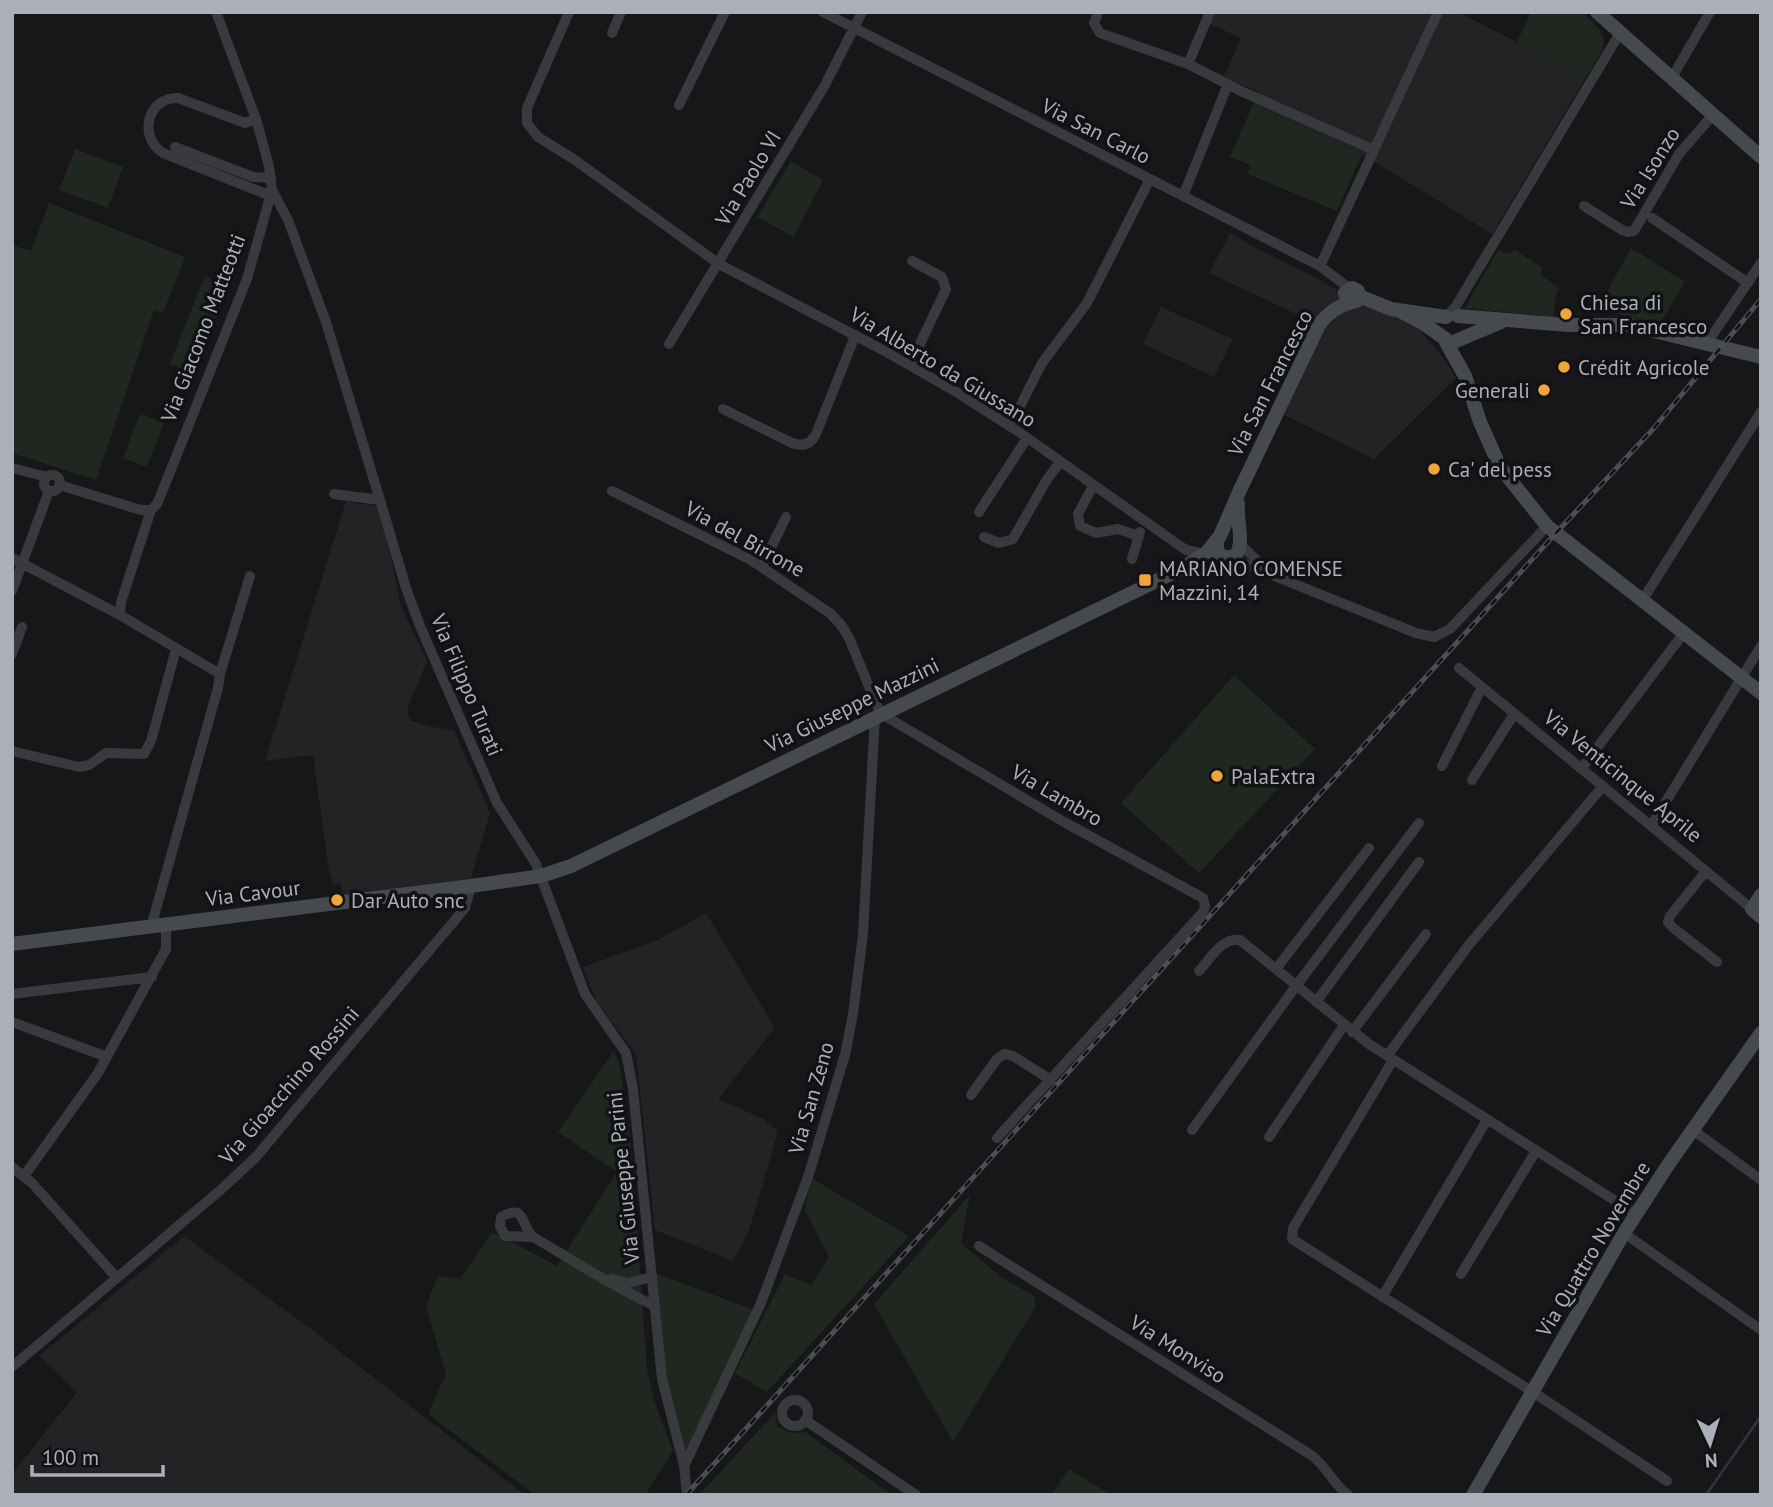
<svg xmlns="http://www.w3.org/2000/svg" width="1773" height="1507" viewBox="0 0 1773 1507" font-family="'PT Sans',sans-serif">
  <rect width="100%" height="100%" fill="#171719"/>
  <path fill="#232326" d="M1215,12H1458L1586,77L1492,234L1362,154L1253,104L1258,92L1224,77L1241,38L1210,24Z
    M1230,233L1254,247L1321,280L1352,300L1383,313L1400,318L1418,328L1444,359L1456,378L1374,459L1284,415L1324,327L1209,273Z
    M1161,307L1233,339L1214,377L1143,344Z
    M346,501L380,507L401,606L427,661L408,707V717L412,721L433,727L454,730L490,813L471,879L342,896L341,883L333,884L329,872L313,755L265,761Z
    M706,913L775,1028L718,1099L764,1119L778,1132L749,1231L733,1261L655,1230L636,1054L597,1002L583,967L658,940Z
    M184,1236L315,1332L525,1495H12V1474L77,1392L39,1356Z"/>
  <path fill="#1f2720" d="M1531,12H1582C1614,42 1607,42 1586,77L1517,42Z
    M1253,104L1362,154L1337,211L1248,174L1250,165L1230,157Z
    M75,149L123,167L108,208L59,190Z
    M791,161L823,180L794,237L757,217Z
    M49,203L185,257L163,313L154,310L96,480L12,453V245L31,251Z
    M1631,248L1685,282L1659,326L1598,308Z
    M1514,249L1543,268L1540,275L1560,288L1555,296L1554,317L1465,308L1498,250L1511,254Z
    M205,276L228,286L194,373L170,364Z
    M140,414L164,423L147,467L123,458Z
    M1234,675L1315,749L1199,873L1121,803Z
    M613,1052L619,1061L631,1147L647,1369L654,1401L673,1451L649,1488L648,1495H535L428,1414L446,1374L426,1306L438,1276L460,1279L492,1232L557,1266L617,1172L558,1132Z
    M811,1178L909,1236L767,1392L735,1373L785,1274L811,1285L829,1257L805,1210Z
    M970,1195L961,1243L1001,1277L1034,1296L1036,1306L953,1442L874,1304Z
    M655,1273L754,1310L686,1452L667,1389Z
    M775,1413L777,1426L790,1433L805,1432L892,1495H699Z
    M1069,1469L1111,1495H1051Z"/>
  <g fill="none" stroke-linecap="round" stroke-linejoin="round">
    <path stroke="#2d373d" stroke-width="2.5" d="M1706,1495L1761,1416"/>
    <path stroke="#383a3e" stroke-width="10" d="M569,12L527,108V123L538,137L575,160L719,264L881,349L958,393L1019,432L1173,541L1186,550L1204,554
      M823,12L1320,266L1349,288
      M1098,12L1094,23L1100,33L1188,64L1243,92L1372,149
      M612,33L621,12
      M1188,64L1210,12
      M1671,79L1710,12
      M679,105L725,12
      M256,119L245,123L178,98C148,97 137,136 163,153L271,196
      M175,147L253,177L271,178
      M272,190L288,220L326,322L380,500
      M1183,196L1228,84
      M1584,206L1622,230L1628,232L1634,231L1679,154L1712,116
      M1652,218L1748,283
      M1320,266L1438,12
      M1446,317L1456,306L1620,33
      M1707,343L1761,263
      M669,344L825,85L862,12
      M910,365L946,289L942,277L912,261
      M723,409L792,443C803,447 811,444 816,434L855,336
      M1010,426L1042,363L1087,303L1150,179
      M12,468L47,477
      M44 483a8 8 0 1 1 16 0a8 8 0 1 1-16 0Z
      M59,485L141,510H151
      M1093,486L1078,514L1080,526L1096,533L1118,529L1139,536
      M612,491L751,560L831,614L842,626L849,638L880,713L1064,822L1203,898L1205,906L1203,912L997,1138
      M334,494L380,500L406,588L420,626L497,803L536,864L585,994L626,1053L633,1089L662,1379L684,1465L687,1495
      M979,512L1027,438
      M984,537L999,543L1013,539L1046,481L1060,462
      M1241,545L1267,570
      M12,558L120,615L220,674
      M1230,558L1416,633L1434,637L1450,629L1547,526
      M1132,559L1140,532
      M762,566L786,517
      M12,591L49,491
      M1642,601L1761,412
      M120,615L121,602L151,510L157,504L164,487L247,279L272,190L269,166L256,119L216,12
      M12,654L22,627
      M1459,668L1752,909
      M12,751L79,767L89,765L106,753L144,754L151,741L176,649
      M1442,766L1482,687
      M1581,769L1683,634
      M1472,780L1514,714
      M1651,826L1761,646
      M1706,871L1670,916L1668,922L1672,927L1717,962
      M151,927L218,688L220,674L250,576
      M1276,969L1369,848
      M1199,971C1210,959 1222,937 1240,940L1369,1044L1636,1214
      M12,994L152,977
      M1316,1002L1419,862
      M12,1022L107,1057
      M1352,1032L1426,934
      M1387,1056L1468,946L1603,786
      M1393,1060L1293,1228L1292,1239L1533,1392L1667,1481
      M971,1095L997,1059L1004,1054L1013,1056L1051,1080
      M1192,1130L1296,986L1419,823
      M1693,1130L1761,1180
      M1269,1137L1344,1025
      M12,1167L32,1183L117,1278
      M24,1176L98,1073L166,949V925
      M1624,1233L1761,1330
      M533,1237L505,1236L500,1226L501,1217C526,1203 520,1224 533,1237C573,1260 613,1287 655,1306
      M979,1246L1311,1455C1327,1466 1332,1483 1348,1495
      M1461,1274L1536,1151
      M612,1279L628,1283L652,1277
      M1382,1297L1487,1120
      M12,1367L224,1187L256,1157L465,908L471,886
      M782 1413a13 13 0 1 1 26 0a13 13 0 1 1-26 0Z
      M805,1420L916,1495
      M685,1464L761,1303L808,1177L845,1055L853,1014L863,934L875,716"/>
    <path stroke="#46494e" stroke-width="14" d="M1597,12L1761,157
      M1348,302L1345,293L1352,288L1358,291L1359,296L1391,309L1446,317
      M1398,310L1423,323L1451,343L1501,322
      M1458,316L1568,325H1629L1761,357
      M1446,342L1465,376L1480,422L1500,467L1547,526L1761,693
      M1217,541V552L1224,557H1234C1246,545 1236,520 1238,504
      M1761,895L1752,909L1761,917
      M12,944L471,886L541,876L571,866L1181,569L1207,552L1220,536L1239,492L1319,325C1330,310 1340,305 1357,301L1359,296
      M1473,1495L1624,1233L1668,1165L1761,1033"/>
    <g stroke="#4b4e53" stroke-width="5">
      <path id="rail" d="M686,1495L1556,533L1654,428L1761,299"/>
    </g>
    <use href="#rail" stroke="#121214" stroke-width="2.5" stroke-dasharray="8" stroke-linecap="butt"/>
  </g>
  <g fill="#eea53b" stroke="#121214" stroke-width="2.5">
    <circle cx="1566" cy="314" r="7"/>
    <circle cx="1564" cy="367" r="7"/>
    <circle cx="1544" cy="390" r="7"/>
    <circle cx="1434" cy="469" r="7"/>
    <rect x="1138" y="573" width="14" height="14" rx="3.5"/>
    <circle cx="1217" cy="776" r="7"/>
    <circle cx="337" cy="900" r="7"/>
  </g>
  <g text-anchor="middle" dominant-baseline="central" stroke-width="7" stroke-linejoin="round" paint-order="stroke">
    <g font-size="21" fill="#aaafb9" stroke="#121214">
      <text transform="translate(1096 131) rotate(27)">Via San Carlo</text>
      <text transform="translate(1650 168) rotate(-58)">Via Isonzo</text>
      <text transform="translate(748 178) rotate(-59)">Via Paolo VI</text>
      <text transform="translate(203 328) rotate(-69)">Via Giacomo Matteotti</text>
      <text transform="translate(943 367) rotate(31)">Via Alberto da Giussano</text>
      <text transform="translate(1270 383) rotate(-63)">Via San Francesco</text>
      <text transform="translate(745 539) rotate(29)">Via del Birrone</text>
      <text transform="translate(467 685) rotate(67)">Via Filippo Turati</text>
      <text transform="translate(852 705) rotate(-26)">Via Giuseppe Mazzini</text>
      <text transform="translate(1623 776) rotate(39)">Via Venticinque Aprile</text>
      <text transform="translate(1057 795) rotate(30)">Via Lambro</text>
      <text transform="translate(253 893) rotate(-7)">Via Cavour</text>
      <text transform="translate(289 1085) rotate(-49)">Via Gioacchino Rossini</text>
      <text transform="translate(811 1098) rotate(-74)">Via San Zeno</text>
      <text transform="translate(623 1178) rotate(-96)">Via Giuseppe Parini</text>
      <text transform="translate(1593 1249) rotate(-59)">Via Quattro Novembre</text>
      <text transform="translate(1178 1349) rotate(32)">Via Monviso</text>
    </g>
    <g font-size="21" fill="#aaafb9" stroke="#121214" text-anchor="start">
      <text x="1580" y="302">Chiesa di<tspan x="1580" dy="24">San Francesco</tspan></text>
      <text x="1578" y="367">Crédit Agricole</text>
      <text x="1530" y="390" text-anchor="end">Generali</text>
      <text x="1448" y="469">Ca' del pess</text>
      <text x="1159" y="568">MARIANO COMENSE<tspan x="1159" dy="24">Mazzini, 14</tspan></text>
      <text x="1231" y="776">PalaExtra</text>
      <text x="351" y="900">Dar Auto snc</text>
    </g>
  </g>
  <rect width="1773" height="1507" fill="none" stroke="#aaafb9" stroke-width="28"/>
  <g transform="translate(1710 1444) rotate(176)" stroke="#121214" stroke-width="5" paint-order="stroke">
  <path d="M0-5L12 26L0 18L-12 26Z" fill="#aaafb9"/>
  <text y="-10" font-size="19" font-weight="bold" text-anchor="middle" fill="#aaafb9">N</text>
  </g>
  <path d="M32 1465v10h131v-10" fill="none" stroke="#aaafb9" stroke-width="3.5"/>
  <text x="42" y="1465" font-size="21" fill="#aaafb9" stroke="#121214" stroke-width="5" paint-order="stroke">100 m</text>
</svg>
